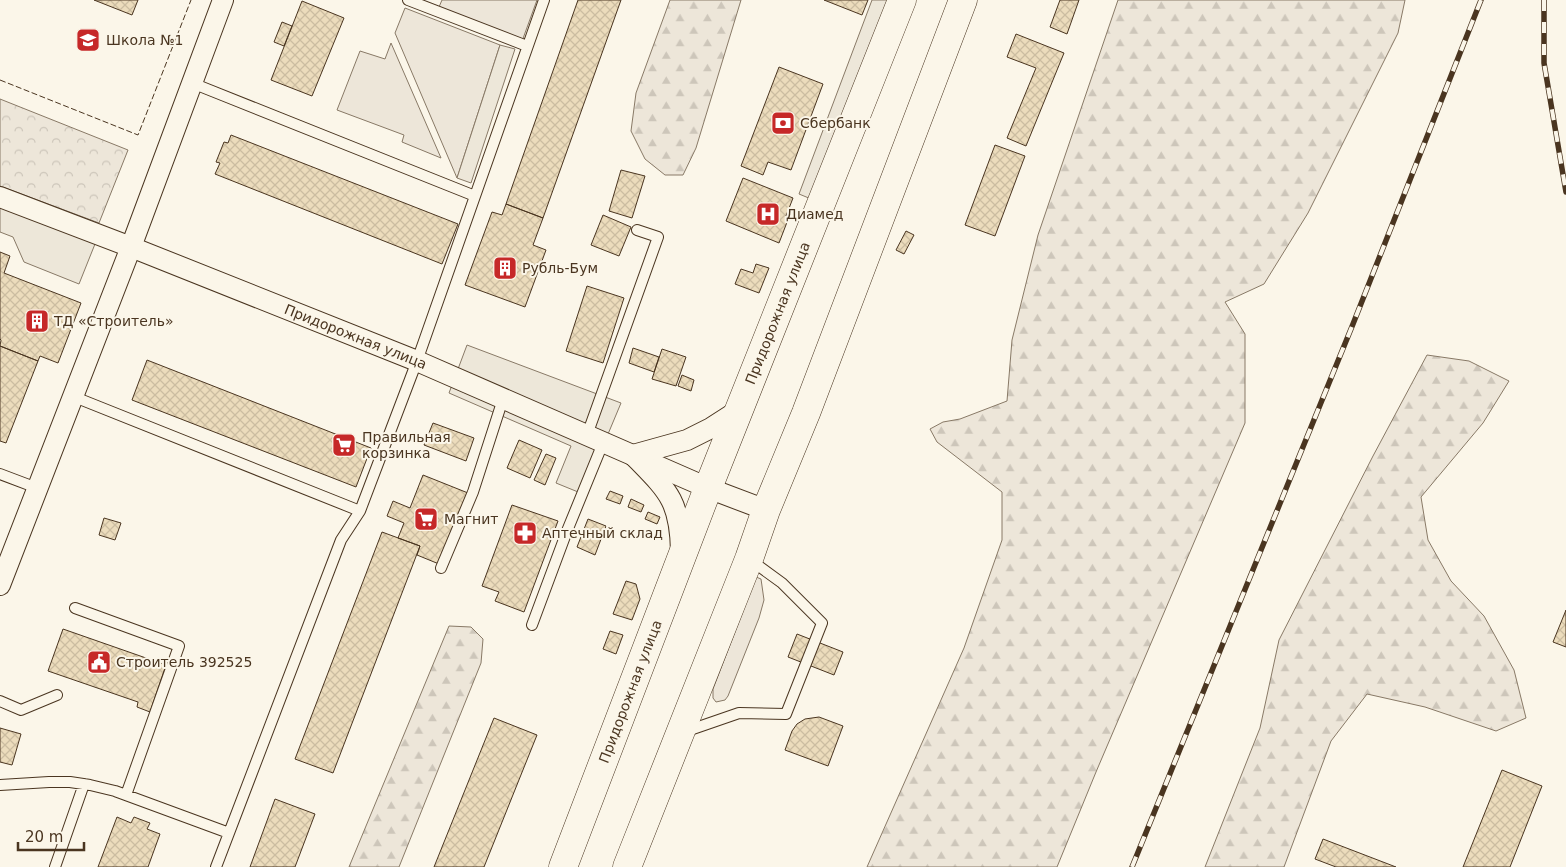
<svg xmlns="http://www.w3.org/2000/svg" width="1566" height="867" viewBox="0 0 1566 867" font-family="'DejaVu Sans',sans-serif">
  <defs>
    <pattern id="forest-firs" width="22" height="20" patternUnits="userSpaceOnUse" patternTransform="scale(1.25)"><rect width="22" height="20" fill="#ede6d9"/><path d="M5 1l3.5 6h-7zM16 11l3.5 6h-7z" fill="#cdc6ba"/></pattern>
    <pattern id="park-crowns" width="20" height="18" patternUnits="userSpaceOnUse" patternTransform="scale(1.25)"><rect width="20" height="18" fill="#ede6d9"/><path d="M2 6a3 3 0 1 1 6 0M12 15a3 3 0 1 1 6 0" fill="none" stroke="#cdc6ba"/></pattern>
    <pattern id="building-cross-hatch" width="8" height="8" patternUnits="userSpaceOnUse" patternTransform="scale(1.25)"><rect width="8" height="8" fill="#ecdcbc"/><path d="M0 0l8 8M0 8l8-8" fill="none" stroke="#ccbda1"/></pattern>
  </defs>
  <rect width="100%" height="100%" fill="#fbf6e9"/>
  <path fill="#ede6d9" stroke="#887966" d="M442,0H537L521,44L439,7Z
    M405,8L500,45L457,178L395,33Z
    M391,43L441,158L402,142L404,135L337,110L360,51L385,59Z
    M756,577L761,579L764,600L759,618L728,696L725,700L716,702L713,698V689Z"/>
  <path fill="url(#forest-firs)" stroke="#887966" d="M670,0H741L696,148L683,175H665L645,159L631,131L636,93Z
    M1118,0H1405L1398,33L1308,213L1264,284L1225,302L1245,334V423L1096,772L1057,867H867L964,648L1002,540V492L937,442L930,429L943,422L960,419L1007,401L1012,340L1038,235Z
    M1427,355L1469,361L1509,381L1483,423L1421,497L1428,540L1451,581L1484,616L1514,670L1526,718L1496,731L1425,707L1367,694L1331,741L1284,867H1205L1260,728L1279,640L1373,456Z
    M449,626L471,627L483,639L481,663L399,867H349Z"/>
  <path fill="url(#park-crowns)" stroke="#887966" d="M0,99L128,150L99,223L0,186Z"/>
  <path fill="#ede7d9" stroke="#887966" d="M872,0H902L821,203L799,194Z
    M500,45L515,49L471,183L457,178Z
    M0,197L99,234L79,284L24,262L13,237L0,232Z
    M467,345L621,403L583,494L556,483L571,446L449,393Z"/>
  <path fill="url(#building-cross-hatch)" stroke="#4a3520" d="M94,0H138L132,15Z
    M578,0H621L543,218L506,204Z
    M824,0H868L862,15Z
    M1060,0H1079L1067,34L1050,27Z
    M302,1L344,18L312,96L271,80Z
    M282,22L292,26L284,46L274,42Z
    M1016,34L1064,53L1026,146L1007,138L1036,68L1007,57Z
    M779,67L823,84L791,170L768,162L763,175L741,166Z
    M231,135L458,224L442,264L215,174L220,163L216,162L224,142L228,143Z
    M995,145L1025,156L995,236L965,225Z
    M621,170L645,176L632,218L609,211Z
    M743,178L793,198L786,216L789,217L779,243L726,221Z
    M506,204L543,218L533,245L546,250L525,307L465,285L492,212L502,215Z
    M603,215L631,227L619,256L591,245Z
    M906,231L914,235L904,254L896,250Z
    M0,252L10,256L4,273L81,303L58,363L40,356L38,361L0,346L1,340L0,339Z
    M756,264L769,268L759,293L735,284L741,269L753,273Z
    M587,286L624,298L603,363L566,351Z
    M0,346L38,361L6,443L0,441Z
    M633,348L659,357L654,372L629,363Z
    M662,349L686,357L676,386L652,379Z
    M147,360L371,448L356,487L132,400Z
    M682,375L694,380L691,391L678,386Z
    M433,423L474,438L466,461L424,445Z
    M519,440L542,450L530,478L507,468Z
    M546,454L556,458L545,485L534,480Z
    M423,475L468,493L439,564L417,555L420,546L398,538L404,523L387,516L393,501L410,508Z
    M610,491L623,496L620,504L606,499Z
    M631,499L644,505L641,512L628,507Z
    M512,505L558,521L524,612L495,601L499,592L482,586Z
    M648,512L660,517L657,524L645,519Z
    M104,518L121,523L115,540L99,535Z
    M588,519L606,526L595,555L577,547Z
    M382,532L420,546L333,773L295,759Z
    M626,581L636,584L640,599L632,620L613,614Z
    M1566,610V647L1553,642Z
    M63,629L166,665L150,712L137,707L138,702L48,671Z
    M610,631L623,635L616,654L603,649Z
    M797,634L843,652L834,675L788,657Z
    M819,717L843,726L828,766L785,750L792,731L797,724L805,719Z
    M494,718L537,735L484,867H434Z
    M0,728L21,734L12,765L0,762Z
    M1502,770L1542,786L1510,867H1463Z
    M275,799L315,814L295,867H250Z
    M117,817L131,823L134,817L150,823L147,829L160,834L148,867H98Z
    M1323,839L1396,867H1336L1315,859Z"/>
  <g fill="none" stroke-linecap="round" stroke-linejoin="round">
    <g stroke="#4a3520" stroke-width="12">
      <path id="lane" d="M408,0L527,46
        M192,83L475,196
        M72,396L360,511L417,361L544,0
        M587,435L658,237L637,230
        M0,474L37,488
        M441,568L473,492L503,399
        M75,608L179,646L126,795
        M532,625L567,531L603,443
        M0,701L21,710L57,695
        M684,732L739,713L786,714L822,623L782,583L749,559
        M0,785L49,782H70L90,785L115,791L229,833
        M55,867L84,784
        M216,867L341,540L360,511"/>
    </g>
    <g stroke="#4a3520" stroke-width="22">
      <g id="street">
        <path id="s1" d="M0,197L131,247L417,361L708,488L766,510"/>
        <path d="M681,551C680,500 668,491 633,455L687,440L711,428L739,410"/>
        <path d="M0,585L131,247L223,0"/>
      </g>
    </g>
    <g stroke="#4a3520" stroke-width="29">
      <g id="primary">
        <path id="s2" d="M563,867L708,488L902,0"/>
        <path d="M627,867L749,559L766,510L806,413L963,0"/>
      </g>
    </g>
    <use href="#lane" stroke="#fbf6e9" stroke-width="10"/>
    <use href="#street" stroke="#fbf6e9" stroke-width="20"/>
    <use href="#primary" stroke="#fbf6e9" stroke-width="28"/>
    <g stroke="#4a3520" stroke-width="5.5">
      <path id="rail" d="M1544,0V63L1566,192
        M1132,867L1353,324L1481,0"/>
    </g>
    <use href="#rail" stroke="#fbf6e9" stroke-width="4" stroke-dasharray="11" stroke-linecap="butt"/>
    <path stroke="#4a3520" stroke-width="1" stroke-dasharray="6 2.5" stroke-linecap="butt" d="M0,80L138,135L191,0"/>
  </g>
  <defs>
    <g id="school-square" transform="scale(1.25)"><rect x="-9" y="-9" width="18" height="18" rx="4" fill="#c62828" stroke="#fbf6e9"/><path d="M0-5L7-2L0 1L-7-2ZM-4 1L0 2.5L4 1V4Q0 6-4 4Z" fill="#fff"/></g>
    <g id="bank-square" transform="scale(1.25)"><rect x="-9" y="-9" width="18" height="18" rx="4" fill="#c62828" stroke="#fbf6e9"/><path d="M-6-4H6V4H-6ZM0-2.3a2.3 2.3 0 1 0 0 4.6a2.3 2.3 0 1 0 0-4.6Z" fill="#fff"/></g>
    <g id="hospital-square" transform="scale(1.25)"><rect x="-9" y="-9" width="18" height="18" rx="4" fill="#c62828" stroke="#fbf6e9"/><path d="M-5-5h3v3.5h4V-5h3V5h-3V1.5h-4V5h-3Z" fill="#fff"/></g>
    <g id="building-square" transform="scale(1.25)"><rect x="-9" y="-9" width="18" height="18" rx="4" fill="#c62828" stroke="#fbf6e9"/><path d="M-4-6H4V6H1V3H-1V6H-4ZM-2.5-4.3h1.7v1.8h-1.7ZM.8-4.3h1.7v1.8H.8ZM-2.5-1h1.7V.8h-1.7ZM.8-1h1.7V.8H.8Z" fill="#fff"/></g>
    <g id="supermarket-square" transform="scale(1.25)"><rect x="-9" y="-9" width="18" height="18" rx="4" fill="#c62828" stroke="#fbf6e9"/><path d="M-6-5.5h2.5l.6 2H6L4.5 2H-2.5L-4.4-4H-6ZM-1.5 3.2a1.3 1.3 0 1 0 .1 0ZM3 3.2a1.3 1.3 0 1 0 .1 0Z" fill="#fff"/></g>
    <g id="pharmacy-square" transform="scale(1.25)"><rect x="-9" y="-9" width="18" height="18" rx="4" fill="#c62828" stroke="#fbf6e9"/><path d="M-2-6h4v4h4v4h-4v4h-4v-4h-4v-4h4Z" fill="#fff"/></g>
    <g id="civic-square" transform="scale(1.25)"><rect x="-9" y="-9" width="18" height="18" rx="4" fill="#c62828" stroke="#fbf6e9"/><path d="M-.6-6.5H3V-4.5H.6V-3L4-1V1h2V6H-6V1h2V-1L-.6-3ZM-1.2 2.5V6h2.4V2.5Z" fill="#fff"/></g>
  </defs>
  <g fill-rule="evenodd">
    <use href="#school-square" x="88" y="40"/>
    <use href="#bank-square" x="783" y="123"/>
    <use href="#hospital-square" x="768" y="214"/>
    <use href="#building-square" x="505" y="268"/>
    <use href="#building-square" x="37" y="321"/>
    <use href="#supermarket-square" x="344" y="445"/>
    <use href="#supermarket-square" x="426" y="519"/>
    <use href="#pharmacy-square" x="525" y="533"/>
    <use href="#civic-square" x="99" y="662"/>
  </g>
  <g text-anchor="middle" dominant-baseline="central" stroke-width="4" stroke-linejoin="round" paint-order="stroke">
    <g font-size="14" fill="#4a3520" stroke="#fbf6e9" text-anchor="start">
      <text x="106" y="40">Школа №1</text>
      <text x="800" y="123">Сбербанк</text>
      <text x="786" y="214">Диамед</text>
      <text x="522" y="268">Рубль-Бум</text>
      <text x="54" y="321">ТД «Строитель»</text>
      <text x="362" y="437">Правильная<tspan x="362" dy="16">корзинка</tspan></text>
      <text x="444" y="519">Магнит</text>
      <text x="542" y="533">Аптечный склад</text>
      <text x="116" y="662">Строитель 392525</text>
    </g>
    <g font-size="14" fill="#4a3520" stroke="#fbf6e9">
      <text stroke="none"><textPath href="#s2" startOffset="594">Придорожная улица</textPath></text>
      <text stroke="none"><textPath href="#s1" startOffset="382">Придорожная улица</textPath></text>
      <text stroke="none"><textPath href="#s2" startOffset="188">Придорожная улица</textPath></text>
    </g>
  </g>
  <path d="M18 842v8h66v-8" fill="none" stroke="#4a3520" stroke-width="2.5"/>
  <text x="25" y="842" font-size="15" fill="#4a3520" stroke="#fbf6e9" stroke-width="4" paint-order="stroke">20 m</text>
</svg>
